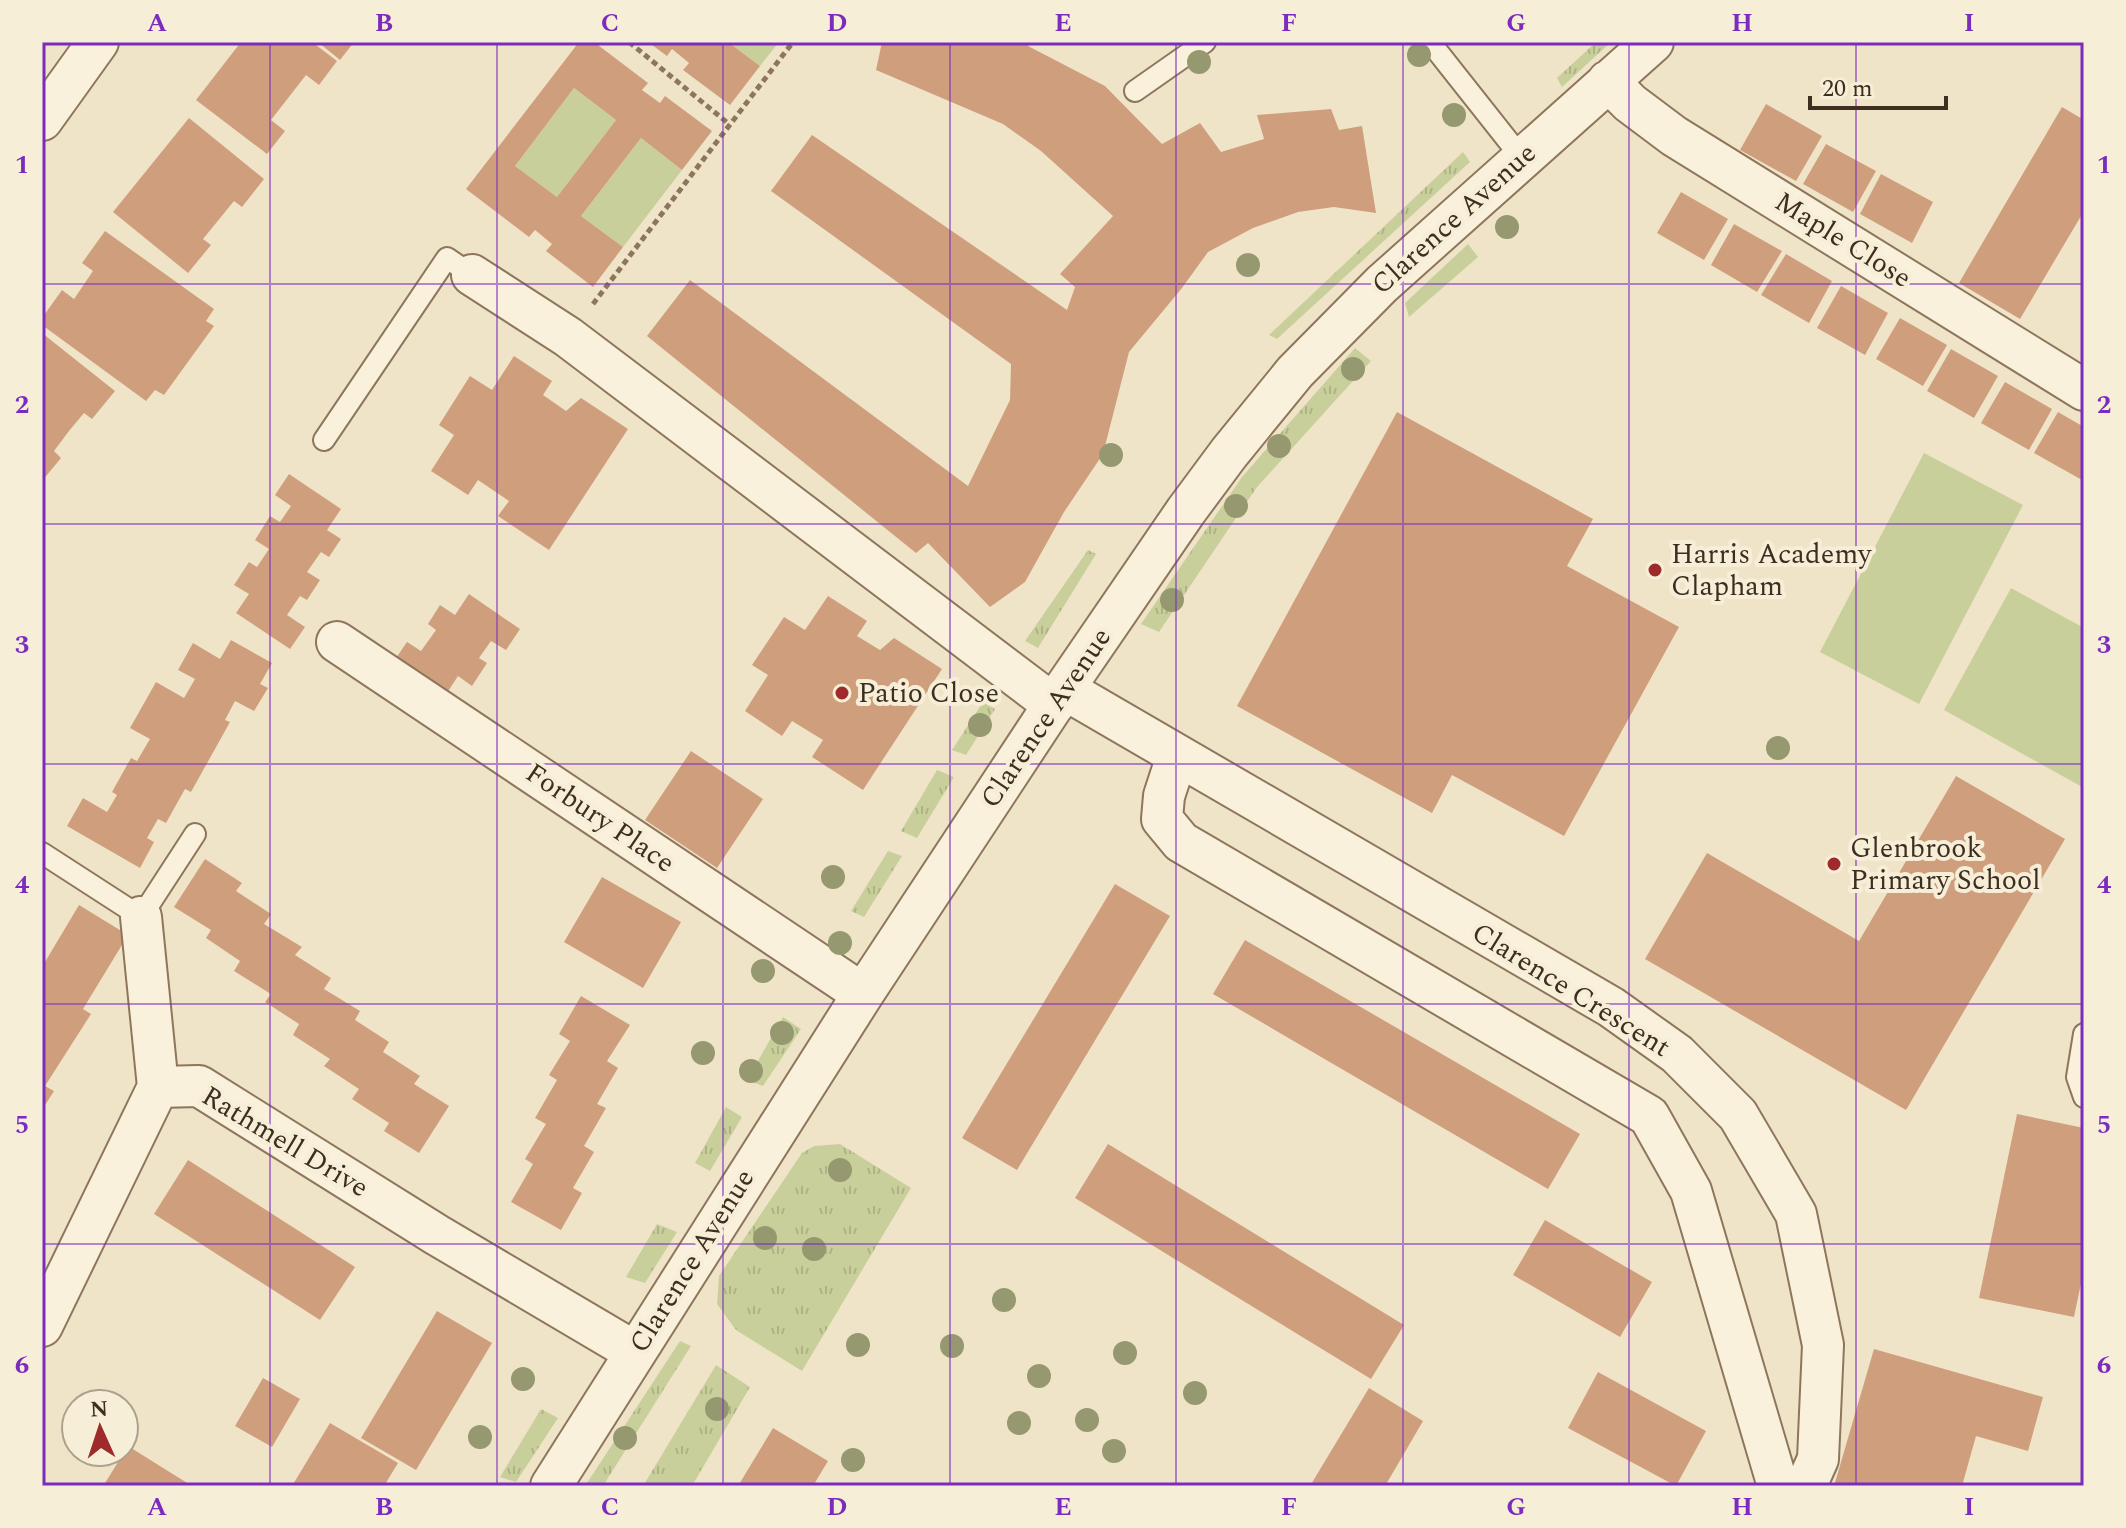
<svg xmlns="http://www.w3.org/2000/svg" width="2126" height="1528" viewBox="0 0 2126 1528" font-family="Spectral,serif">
  <defs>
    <pattern id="grass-tufts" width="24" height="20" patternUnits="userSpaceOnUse" patternTransform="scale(2)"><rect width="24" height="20" fill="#c9cf9b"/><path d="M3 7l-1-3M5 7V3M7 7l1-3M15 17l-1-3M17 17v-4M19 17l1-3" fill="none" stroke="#aeb285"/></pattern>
  </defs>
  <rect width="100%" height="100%" fill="#f0e4c8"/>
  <path fill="url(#grass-tufts)" d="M1596,42H1611L1562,87L1557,78Z
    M1463,152L1470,162L1277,339L1269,335Z
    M1468,244L1478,257L1409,317L1405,303Z
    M1355,348L1371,361L1257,487L1159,632L1141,624L1242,477Z
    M1088,550L1096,554L1038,648L1025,641Z
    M983,702L995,709L966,755L952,750Z
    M937,770L954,777L917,838L901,831Z
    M888,851L902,856L864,917L851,911Z
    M783,1017L801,1029L763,1086L747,1080Z
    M726,1107L742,1117L710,1171L695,1163Z
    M840,1144L911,1188L802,1371L736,1330L717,1304L719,1276L802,1153L814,1146Z
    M657,1224L677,1232L645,1283L626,1277Z
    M680,1341L691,1346L603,1486H585Z
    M716,1365L750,1387L692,1486H643Z
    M541,1409L558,1418L516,1482L500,1477Z"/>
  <path fill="#c9cf9b" d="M728,42H779L760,66Z
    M574,88L616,120L557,197L515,166Z
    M641,138L682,170L623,247L581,216Z
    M1924,453L2023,505L1919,704L1820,652Z
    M2011,588L2084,628V788L1944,710Z"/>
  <path fill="#cf9f7d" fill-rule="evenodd" d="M241,42H312L337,61L319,85L306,75L271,120L285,131L267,154L196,100Z
    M318,42H354L340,60Z
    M579,42H594L648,83L642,90L660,103L665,96L712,131L682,170L641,138L581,216L623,247L593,287L546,251L552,244L535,230L529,237L466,189ZM574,88L616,120L557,197L515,166Z
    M648,42H728L760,66L730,105L683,70L689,63L672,49L667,56Z
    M882,42H1029L1028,46L1105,86L1162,144L1200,123L1221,152L1264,139L1257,115L1331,109L1339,130L1362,126L1376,213L1334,207L1298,212L1253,228L1208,252L1182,288L1129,352L1103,454L1064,512L1025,582L990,607L928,543L916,553L647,336L690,280L968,486L1010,400L1011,364L771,191L812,135L1067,310L1075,287L1060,274L1113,216L1041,151L1003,124L876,70Z
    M1766,104L1822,136L1796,181L1740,150Z
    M2062,107L2084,120V211L2020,319L1959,283Z
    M189,118L264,179L242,207L234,201L203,239L211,245L188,273L113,212Z
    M1826,144L1876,171L1853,212L1803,184Z
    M1881,174L1933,202L1912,243L1860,214Z
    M1681,192L1728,219L1704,260L1657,233Z
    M1734,224L1782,251L1757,292L1711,265Z
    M105,231L214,309L206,321L214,326L164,395L155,390L146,401L42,325V318L62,290L74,299L93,271L82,263Z
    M1786,254L1832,281L1809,323L1761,295Z
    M1841,286L1888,313L1865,355L1817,328Z
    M1900,318L1947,345L1923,386L1876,359Z
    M42,333L115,391L92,419L84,413L69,431L54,451L61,458L42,481Z
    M1951,349L1998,376L1974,418L1927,391Z
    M514,356L552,381L543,395L566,411L581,398L628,429L549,550L498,516L509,501L478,480L468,495L431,471L454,435L439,425L470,376L492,390Z
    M2005,382L2052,409L2029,450L1981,423Z
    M1397,412L1593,519L1567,566L1679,627L1564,836L1452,775L1432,813L1237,706Z
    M2058,412L2084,427V476L2082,480L2034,453Z
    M289,474L341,509L327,530L341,539L329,557L321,552L307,572L320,580L307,600L300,596L287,615L305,627L290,649L236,613L249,594L234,585L249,562L257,567L269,549L255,540L270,516L280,522L291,506L275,495Z
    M469,594L520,629L506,650L491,641L479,658L487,663L472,686L458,676L445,696L394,661L407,642L421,651L436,630L428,624L440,605L455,615Z
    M828,596L867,621L857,636L880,650L894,638L942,669L863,790L812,757L823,740L792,721L782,736L745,711L768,675L752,665L784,617L805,630Z
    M231,640L272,663L260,684L268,688L254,711L235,701L225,720L230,722L191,792L185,789L166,823L158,819L147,838L154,842L140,868L67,826L83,798L107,812L117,795L112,792L131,758L137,761L150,739L130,728L156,682L184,698L195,679L178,670L193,643L220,659Z
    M691,751L763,799L717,868L645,820Z
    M1956,776L2065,839L1906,1110L1645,959L1707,853L1859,941Z
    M205,859L242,883L236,891L271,914L264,924L302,947L295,955L331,978L324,989L360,1011L355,1020L389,1042L383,1052L420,1076L414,1084L449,1106L419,1153L384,1131L389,1123L352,1099L359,1089L324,1066L330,1059L293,1035L299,1024L265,1002L271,994L234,971L240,961L206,938L211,930L174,907Z
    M602,877L681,922L643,988L564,942Z
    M1115,884L1170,916L1017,1170L962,1138Z
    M79,905L128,935L83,1009L91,1014L45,1086L54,1091L42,1110V967Z
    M1245,940L1580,1134L1548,1189L1213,994Z
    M581,996L630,1025L607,1061L618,1068L597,1104L606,1108L584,1146L594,1152L573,1188L582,1193L561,1230L511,1202L533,1164L525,1159L546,1124L535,1118L557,1080L549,1075L570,1041L559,1034Z
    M2017,1114L2084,1128V1269L2074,1317L1979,1298Z
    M1108,1144L1404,1325L1371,1379L1075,1198Z
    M188,1160L355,1267L320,1320L154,1214Z
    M1545,1220L1652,1282L1620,1337L1513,1275Z
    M437,1311L492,1343L416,1470L361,1438Z
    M1874,1349L2043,1397L2028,1451L1976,1436L1962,1486H1834Z
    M1598,1372L1706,1431L1676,1486L1568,1428Z
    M263,1378L300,1399L272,1447L235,1426Z
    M1369,1388L1423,1421L1398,1464L1385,1486H1310Z
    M330,1423L398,1463L384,1486H292Z
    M773,1428L828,1461L813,1486H738Z
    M128,1446L192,1486H110L105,1483Z"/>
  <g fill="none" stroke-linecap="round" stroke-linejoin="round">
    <g stroke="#8d765c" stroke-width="24">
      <path id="lane" d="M1430,42L1521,157
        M1135,91L1205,42
        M324,440L447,258L472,275
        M42,853L141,917L195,834
        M2084,1034L2077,1077L2084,1097"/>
    </g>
    <g stroke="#8d765c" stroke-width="44">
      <path id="street" d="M1608,81L1630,103L1674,136L2084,390
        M42,120L98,42
        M472,275L568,337L1054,705
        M337,642L863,994
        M1064,689L1611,1007L1677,1054L1738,1115L1796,1214L1823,1345L1818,1459L1806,1486
        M1177,756L1164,796L1162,819L1181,842L1649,1116L1691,1191L1778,1486
        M141,917L158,1087
        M42,1326L158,1087L199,1086L437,1235L635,1352
        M551,1486L863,994L1064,689L1186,511L1229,453L1295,372L1382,284L1653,42"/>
    </g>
    <path stroke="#8d765c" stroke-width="5" stroke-dasharray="6 4" stroke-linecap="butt" d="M629,42L729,124
      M593,304L793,42"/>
    <use href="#lane" stroke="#faf1dc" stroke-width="20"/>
    <use href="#street" stroke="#faf1dc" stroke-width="40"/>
  </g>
  <g fill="#96986f">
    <circle cx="1419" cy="55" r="12"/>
    <circle cx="1199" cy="62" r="12"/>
    <circle cx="1454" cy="115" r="12"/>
    <circle cx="1507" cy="227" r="12"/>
    <circle cx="1248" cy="265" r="12"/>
    <circle cx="1353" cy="369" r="12"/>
    <circle cx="1279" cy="446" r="12"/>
    <circle cx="1111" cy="455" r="12"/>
    <circle cx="1236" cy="506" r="12"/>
    <circle cx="1172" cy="600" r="12"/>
    <circle cx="980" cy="725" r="12"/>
    <circle cx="1778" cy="748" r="12"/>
    <circle cx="833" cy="877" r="12"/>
    <circle cx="840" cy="943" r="12"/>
    <circle cx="763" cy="971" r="12"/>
    <circle cx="782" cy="1033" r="12"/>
    <circle cx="703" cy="1053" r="12"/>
    <circle cx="751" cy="1071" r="12"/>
    <circle cx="840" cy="1170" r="12"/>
    <circle cx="765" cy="1238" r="12"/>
    <circle cx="814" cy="1249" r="12"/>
    <circle cx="1004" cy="1300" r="12"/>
    <circle cx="858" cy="1345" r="12"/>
    <circle cx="952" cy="1346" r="12"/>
    <circle cx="1125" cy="1353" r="12"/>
    <circle cx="1039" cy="1376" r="12"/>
    <circle cx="523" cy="1379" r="12"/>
    <circle cx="1195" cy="1393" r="12"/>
    <circle cx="717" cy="1409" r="12"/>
    <circle cx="1087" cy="1420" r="12"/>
    <circle cx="1019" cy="1423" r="12"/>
    <circle cx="480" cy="1437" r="12"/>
    <circle cx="625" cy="1438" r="12"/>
    <circle cx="1114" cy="1451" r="12"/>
    <circle cx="853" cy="1460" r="12"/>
  </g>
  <path fill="none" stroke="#7b2cbf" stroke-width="2" stroke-opacity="0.55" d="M270,42V1486M497,42V1486M723,42V1486M950,42V1486M1176,42V1486M1403,42V1486M1629,42V1486M1856,42V1486M42,284H2084M42,524H2084M42,764H2084M42,1004H2084M42,1244H2084"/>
  <g fill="#9e2a2b" stroke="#f7eed8" stroke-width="3">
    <circle cx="1655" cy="570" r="8"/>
    <circle cx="842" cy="693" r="8"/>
    <circle cx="1834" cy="864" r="8"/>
  </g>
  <g text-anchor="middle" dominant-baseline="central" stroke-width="8" stroke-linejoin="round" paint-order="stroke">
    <g font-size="28" fill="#3d2e20" stroke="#f7eed8">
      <text transform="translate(1454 219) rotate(-42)">Clarence Avenue</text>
      <text transform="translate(1843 240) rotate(32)">Maple Close</text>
      <text transform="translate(1046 718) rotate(-56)">Clarence Avenue</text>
      <text transform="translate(600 818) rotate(34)">Forbury Place</text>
      <text transform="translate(1571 990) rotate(32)">Clarence Crescent</text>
      <text transform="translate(285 1142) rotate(31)">Rathmell Drive</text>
      <text transform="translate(692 1261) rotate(-58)">Clarence Avenue</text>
    </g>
    <g font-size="28" fill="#3d2e20" stroke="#f7eed8" text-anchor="start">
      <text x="1671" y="554">Harris Academy<tspan x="1671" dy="32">Clapham</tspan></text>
      <text x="858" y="693">Patio Close</text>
      <text x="1850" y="848">Glenbrook<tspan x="1850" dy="32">Primary School</tspan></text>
    </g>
  </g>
  <rect width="2126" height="1528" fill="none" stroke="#f7eed8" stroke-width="88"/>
  <g transform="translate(100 1428) rotate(357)"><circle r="38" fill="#f7eed8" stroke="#ada18e" stroke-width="2"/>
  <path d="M0-6L14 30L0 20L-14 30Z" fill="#9e2a2b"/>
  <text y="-12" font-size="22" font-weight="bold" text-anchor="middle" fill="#3d2e20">N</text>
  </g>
  <path d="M1810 96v12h136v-12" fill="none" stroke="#3d2e20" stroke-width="4"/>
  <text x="1822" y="96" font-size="24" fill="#3d2e20" stroke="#f7eed8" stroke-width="6" paint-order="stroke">20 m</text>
  <rect x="44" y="44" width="2038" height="1440" fill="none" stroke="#7b2cbf" stroke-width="3"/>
  <g font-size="26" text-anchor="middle" font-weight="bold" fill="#7b2cbf">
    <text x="157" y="31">A</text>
    <text x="384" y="31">B</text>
    <text x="610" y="31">C</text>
    <text x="837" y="31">D</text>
    <text x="1063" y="31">E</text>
    <text x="1289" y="31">F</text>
    <text x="1516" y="31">G</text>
    <text x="1742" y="31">H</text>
    <text x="1969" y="31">I</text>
    <text x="22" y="173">1</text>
    <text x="2104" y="173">1</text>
    <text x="22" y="413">2</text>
    <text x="2104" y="413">2</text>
    <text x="22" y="653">3</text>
    <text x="2104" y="653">3</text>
    <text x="22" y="893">4</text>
    <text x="2104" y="893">4</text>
    <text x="22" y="1133">5</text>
    <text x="2104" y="1133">5</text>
    <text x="22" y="1373">6</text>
    <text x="2104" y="1373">6</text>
    <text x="157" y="1515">A</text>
    <text x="384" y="1515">B</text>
    <text x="610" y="1515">C</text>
    <text x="837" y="1515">D</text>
    <text x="1063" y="1515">E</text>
    <text x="1289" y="1515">F</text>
    <text x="1516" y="1515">G</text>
    <text x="1742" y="1515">H</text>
    <text x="1969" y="1515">I</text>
  </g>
</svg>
